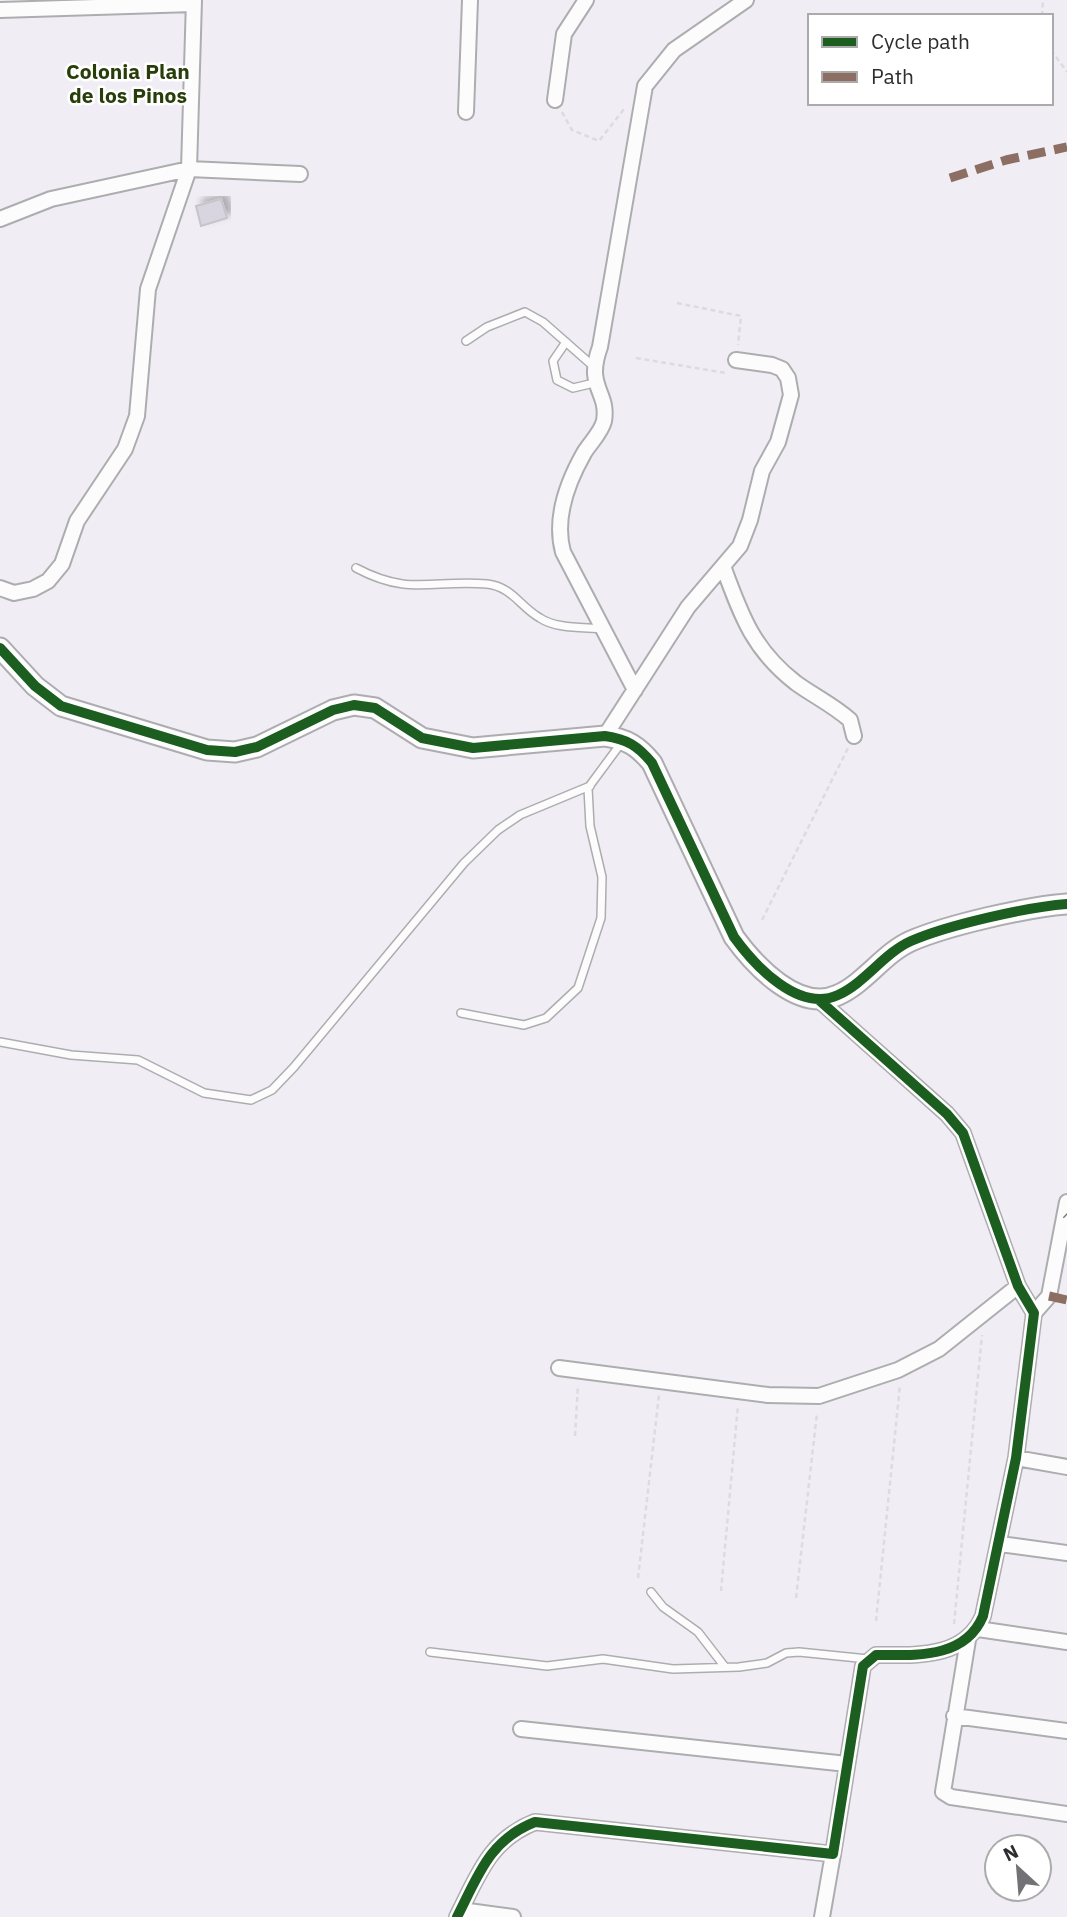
<svg xmlns="http://www.w3.org/2000/svg" width="1067" height="1917" viewBox="0 0 1067 1917" font-family="'IBM Plex Sans',sans-serif">
  <defs>
    <filter id="shadow"><feDropShadow dx="6" dy="-6" stdDeviation="3.5" flood-color="#0004"/></filter>
  </defs>
  <rect width="100%" height="100%" fill="#f0eef4"/>
  <path fill="#d8d5e1" stroke="#c6c5c9" stroke-width="2" filter="url(#shadow)" d="M221,199L227,218L201,226L196,206Z"/>
  <g fill="none" stroke-linecap="round" stroke-linejoin="round">
    <g stroke="#adadb0" stroke-width="10">
      <path id="service" d="M466,341L487,327L525,312L543,322L593,366
        M566,342L553,361L557,380L573,388L594,383
        M356,568C411,597 433,579 487,584C513,587 520,607 540,618C556,629 584,627 603,629
        M461,1013L524,1025L546,1018L578,988L601,918L602,877L590,826L588,788L622,742
        M0,1042L71,1055L138,1060L204,1093L251,1100L272,1090L294,1067L464,863L498,830L520,815L590,786
        M651,1592L663,1607L698,1632L725,1667
        M430,1652L547,1666L603,1659L673,1669L739,1667L767,1663L786,1653L799,1652L868,1659"/>
    </g>
    <g stroke="#adadb0" stroke-width="18">
      <path id="minor" d="M0,10L193,4
        M555,100L564,34L586,0
        M466,112L470,0
        M0,219L51,199L189,169L300,174
        M723,566C741,615 753,650 796,683C814,696 833,705 850,720L854,736
        M0,588L14,593L33,589L48,581L62,564L77,521L125,449L137,416L148,289L189,169L194,0
        M635,690L563,552C554,519 567,483 584,453C590,443 601,433 604,421C609,391 585,388 600,347L645,86L674,50L746,0
        M605,736L688,607L740,546L750,520L762,471L778,442L791,395L788,378L782,369L772,365L736,360
        M1034,1313L1049,1296L1067,1202
        M559,1368L768,1395L819,1396L898,1370L939,1349L1018,1286
        M1016,1458L1067,1467
        M1000,1544L1067,1553
        M978,1629L1067,1642
        M968,1640L943,1792L951,1797L1067,1814
        M954,1716L1067,1731
        M521,1729L847,1764
        M461,1910L513,1917
        M457,1917C478,1876 489,1840 535,1822L833,1854L863,1666L876,1655C916,1655 965,1659 983,1616L1016,1458L1034,1313L1018,1286L963,1133L947,1114L819,1000
        M822,1917L833,1854"/>
    </g>
    <g stroke="#adadb0" stroke-width="23">
      <path id="tertiary" d="M0,648L35,686L61,706L207,750L235,752L257,747L333,710L354,705L375,708L422,738L473,748L605,736C627,739 638,746 652,763L734,937C755,966 799,1013 838,995C865,983 884,953 911,941C948,925 1027,907 1067,904"/>
    </g>
    <path stroke="#dcdbdd" stroke-width="2.5" stroke-dasharray="5 3.5" stroke-linecap="butt" d="M1042,16L1043,0
      M1051,50L1067,72
      M562,112L572,130L599,141L624,109
      M677,303L741,316L738,345
      M636,358L726,373
      M762,920L848,748
      M575,1436L578,1385
      M638,1578L659,1395
      M721,1591L738,1405
      M796,1598L817,1413
      M876,1621L900,1385
      M954,1624L982,1335"/>
    <use href="#service" stroke="#fdfcfd" stroke-width="7"/>
    <use href="#minor" stroke="#fdfcfd" stroke-width="14"/>
    <use href="#tertiary" stroke="#fdfcfd" stroke-width="19"/>
    <path stroke="#8d6e63" stroke-width="9" stroke-dasharray="18 9" stroke-linecap="butt" d="M950,178L1006,160L1067,147
      M1066,1214L1067,1215
      M1049,1296L1067,1300"/>
    <g stroke="#fff" stroke-width="15">
      <path id="cycleway" d="M0,648L35,686L61,706L207,750L235,752L257,747L333,710L354,705L375,708L422,738L473,748L605,736C627,739 638,746 652,763L734,937C755,966 799,1013 838,995C865,983 884,953 911,941C948,925 1027,907 1067,904
        M457,1917C478,1876 489,1840 535,1822L833,1854L863,1666L876,1655C916,1655 965,1659 983,1616L1016,1458L1034,1313L1018,1286L963,1133L947,1114L819,1000"/>
    </g>
    <use href="#cycleway" stroke="#1b5e20" stroke-width="10"/>
  </g>
  <g text-anchor="middle" dominant-baseline="central" stroke-width="5" stroke-linejoin="round" paint-order="stroke">
    <g font-size="21" font-weight="bold" fill="#283d09" stroke="#fff">
      <text x="128" y="71">Colonia Plan<tspan x="128" dy="24">de los Pinos</tspan></text>
    </g>
  </g>
  <rect x="808" y="14" width="245" height="91" fill="#ffffff" stroke="#ababac" stroke-width="2"/>
  <rect x="822" y="37" width="35" height="10" fill="#1b5e20" stroke="#ababac" stroke-width="2"/>
  <text x="871" y="49" font-size="21" fill="#2e2d30">Cycle path</text>
  <rect x="822" y="72" width="35" height="10" fill="#8d6e63" stroke="#ababac" stroke-width="2"/>
  <text x="871" y="84" font-size="21" fill="#2e2d30">Path</text>
  <g transform="translate(1018 1868) rotate(334)"><circle r="33" fill="#ffffff" stroke="#ababac" stroke-width="2"/>
  <path d="M0-5L12 26L0 18L-12 26Z" fill="#727175"/>
  <text y="-10" font-size="19" font-weight="bold" text-anchor="middle" fill="#2e2d30">N</text>
  </g>
</svg>
